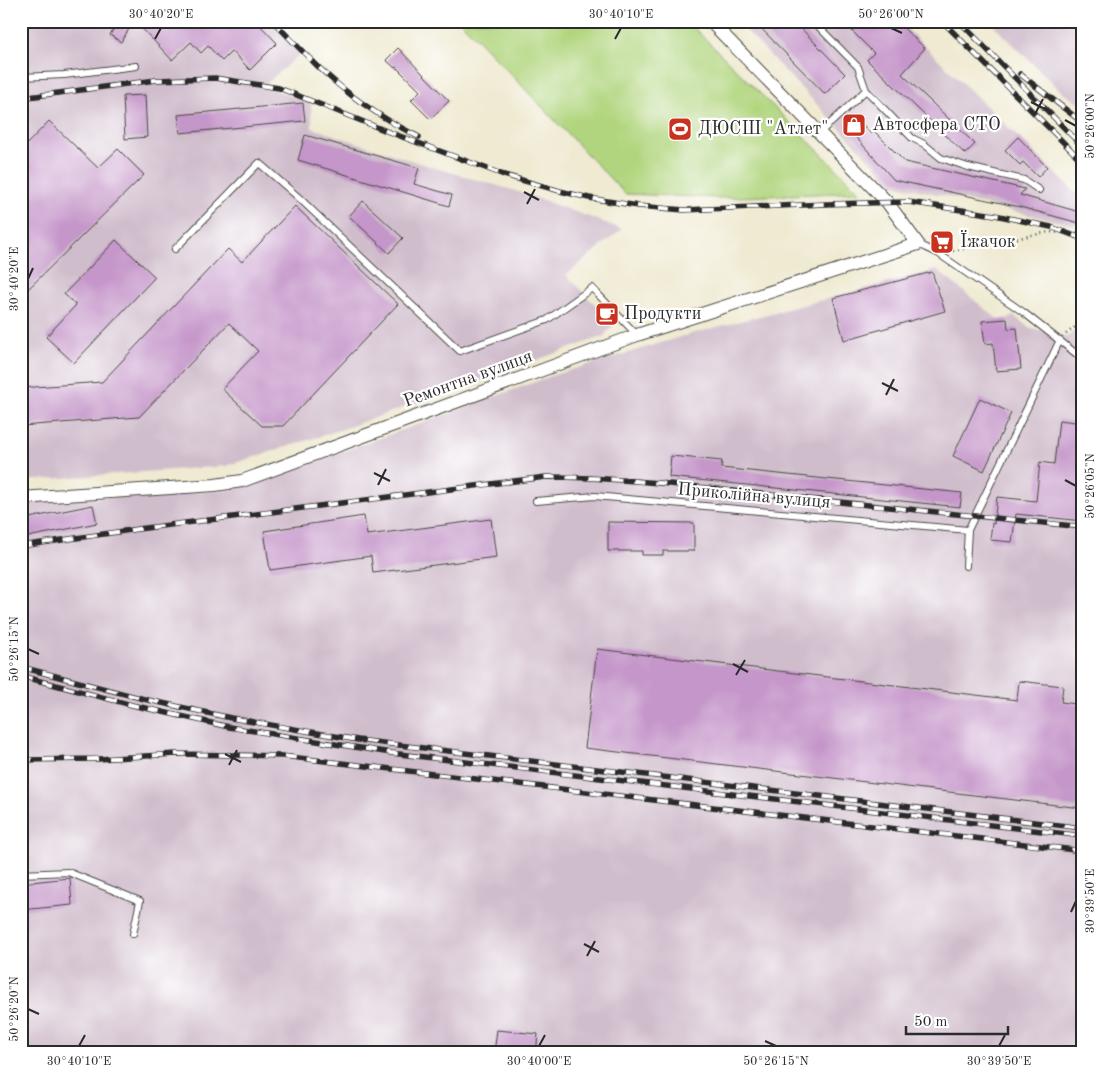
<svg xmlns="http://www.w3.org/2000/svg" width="1104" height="1074" viewBox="0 0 1104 1074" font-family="'Old Standard TT',serif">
  <rect width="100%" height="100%" fill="#fff"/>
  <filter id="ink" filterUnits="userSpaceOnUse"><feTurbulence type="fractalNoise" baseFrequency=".02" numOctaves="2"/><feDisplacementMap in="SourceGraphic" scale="10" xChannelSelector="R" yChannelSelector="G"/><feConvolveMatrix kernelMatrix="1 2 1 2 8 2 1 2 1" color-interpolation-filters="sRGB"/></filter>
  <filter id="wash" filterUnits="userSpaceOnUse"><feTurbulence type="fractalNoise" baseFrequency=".0096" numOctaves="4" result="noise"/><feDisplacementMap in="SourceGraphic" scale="20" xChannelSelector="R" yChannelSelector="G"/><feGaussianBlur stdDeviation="1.12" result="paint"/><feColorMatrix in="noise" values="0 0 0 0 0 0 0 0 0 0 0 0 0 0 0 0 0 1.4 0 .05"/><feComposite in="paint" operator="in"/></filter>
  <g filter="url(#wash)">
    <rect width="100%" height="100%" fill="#efead1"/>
    <path fill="#d0bdcc" d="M21,21H273L303,51L264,86L311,103L312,128L419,163L526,194L622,229L566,275L614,324L604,336L340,430L226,466L21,481Z
      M737,21H899L1083,200V223L1079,226L893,184Z
      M989,21H1083V106L1062,92Z
      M937,270L1000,321L1014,316L1028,327L1067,337L1083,324V1053H21V502L229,490L309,464L554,375L691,334Z"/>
    <path fill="#b1d57e" stroke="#6e8054" d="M460,21H687L860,192L719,198L625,194Z"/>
    <g id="blocks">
      <path fill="#c596c9" d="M135,21H256L277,43L250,70L232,51L222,61L208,46L201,53L191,42L172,60Z
        M754,21H794L845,74L825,94Z
        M842,21H896L925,48L902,74L975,144L965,154L867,60L874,53Z
        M117,23L129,29L121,42L110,35Z
        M398,48L449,101L430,119L411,100L420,91L396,67L395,68L386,60Z
        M145,95L147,137L125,139L123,96Z
        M303,103L305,121L180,133L178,115Z
        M855,116L871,134L874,131L905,162L1025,189L1020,195L1083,213V224L1020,207L894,180L845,125Z
        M49,121L98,168L118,149L144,175L21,296V150Z
        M305,135L419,168L414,184L452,195L449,206L298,160Z
        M1018,137L1047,167L1038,177L1023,162L1020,165L1005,150Z
        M363,201L403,238L389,253L349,216Z
        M295,206L398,304L283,426H262L222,389L258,351L229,323L139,417L21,426V388L102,382L228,249L242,262Z
        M116,240L155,277L74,363L46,337L76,305L64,294Z
        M932,272L945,311L844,340L833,298Z
        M1007,319L1008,329L1017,328L1021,369L996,371L993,343L985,344L982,321Z
        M980,398L1011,413L984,471L953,456Z
        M1059,420L1083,423V521L1016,514L1012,542L990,540L992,523L994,524L997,497L1036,501L1040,462L1054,464Z
        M671,456L722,461L721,468L962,493L960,507L669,477Z
        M93,505L97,523L28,537L24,519Z
        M364,516L367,535L491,519L496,557L373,573L371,556L270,570L264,531Z
        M608,522L694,523V551H663V555H642V551H608Z
        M597,649L1017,700L1019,681L1063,686L1061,702L1083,705V791L1081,808L585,748Z
        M70,878L72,905L21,910V883Z
        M497,1030L538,1034L536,1053H494Z"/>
    </g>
  </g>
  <g filter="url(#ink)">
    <use href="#blocks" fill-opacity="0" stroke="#484844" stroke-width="1"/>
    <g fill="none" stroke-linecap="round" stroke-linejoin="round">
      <g stroke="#484844" stroke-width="8">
        <path id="service" d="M813,21L858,67L866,90
          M21,77L64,75L136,66
          M820,132L833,121L866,90L912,138L924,144L941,158L968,167L1024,180L1039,190
          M918,244L939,254L1023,312L1083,359
          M175,249L259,163L297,196L460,351L547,320L592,288L637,335
          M536,501L595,496L968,530
          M966,566L968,530L1060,340
          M21,874L68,872L140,901L133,934"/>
      </g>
      <g stroke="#484844" stroke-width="14">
        <path id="minor" d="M21,498L215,485L242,481L637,335L918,244L887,202L710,21"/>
      </g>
      <path stroke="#484844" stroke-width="2.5" stroke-dasharray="1 4" stroke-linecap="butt" d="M953,251L1049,232L1083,234
        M1066,334L1083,321"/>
      <use href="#service" stroke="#fff" stroke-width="6"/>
      <use href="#minor" stroke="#fff" stroke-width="12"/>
      <g stroke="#2b2b2b" stroke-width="5.5">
        <path id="rail" d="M273,21C301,50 329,80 362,103C380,116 399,127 419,137
          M942,21L1083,162
          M959,21L1083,147
          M1020,74L1083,123
          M21,98L156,80L215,78L279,88L389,132L504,175L560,191L589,198L638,206L684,210L826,204L908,202L995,215L1051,227L1083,239
          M21,546L138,529L546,477C625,477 703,488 781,496C881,507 982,516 1083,527
          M21,667L148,700L231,718L358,740L1083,828
          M21,676L132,705L229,727L391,753L1083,836
          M21,760L99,759L176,754L282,756L1083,851"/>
      </g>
      <use href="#rail" stroke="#fff" stroke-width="4" stroke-dasharray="11" stroke-linecap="butt"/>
    </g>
  </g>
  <path fill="none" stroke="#2b2b2b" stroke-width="2" d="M891,28L902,33M155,39L161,28M615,39L621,28M1031,102L1047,110M1035,114L1043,99M1065,120L1076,126M524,192L539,200M527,204L535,189M28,279L33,268M882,383L898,391M886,395L894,379M374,473L390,481M1065,480L1076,486M378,485L386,469M28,649L39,654M733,664L748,672M736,675L745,660M225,754L241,762M229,765L237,750M1071,912L1076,901M584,944L599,952M587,956L595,941M28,1009L39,1014M765,1041L776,1046M79,1046L85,1035M539,1046L545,1035M999,1046L1005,1035"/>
  <defs>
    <g id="shop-square" transform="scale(1.25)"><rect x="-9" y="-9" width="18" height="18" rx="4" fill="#c8321e" stroke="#fff"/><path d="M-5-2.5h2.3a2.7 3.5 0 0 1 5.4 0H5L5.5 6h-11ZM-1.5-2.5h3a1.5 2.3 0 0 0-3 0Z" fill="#fff"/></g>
    <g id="stadium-square" transform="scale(1.25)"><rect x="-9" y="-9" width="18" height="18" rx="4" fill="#c8321e" stroke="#fff"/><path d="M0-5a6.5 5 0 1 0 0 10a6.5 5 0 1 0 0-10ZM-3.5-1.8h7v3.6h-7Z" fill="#fff"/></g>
    <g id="supermarket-square" transform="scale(1.25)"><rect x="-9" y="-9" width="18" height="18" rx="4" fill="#c8321e" stroke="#fff"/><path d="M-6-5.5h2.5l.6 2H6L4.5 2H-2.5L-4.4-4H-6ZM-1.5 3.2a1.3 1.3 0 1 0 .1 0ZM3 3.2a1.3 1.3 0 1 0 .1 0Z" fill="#fff"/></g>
    <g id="cafe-square" transform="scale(1.25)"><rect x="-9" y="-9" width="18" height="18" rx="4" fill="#c8321e" stroke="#fff"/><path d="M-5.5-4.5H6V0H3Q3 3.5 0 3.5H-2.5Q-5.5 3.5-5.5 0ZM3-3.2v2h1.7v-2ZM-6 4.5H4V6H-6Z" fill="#fff"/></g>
  </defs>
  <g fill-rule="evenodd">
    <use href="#shop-square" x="854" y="125"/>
    <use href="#stadium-square" x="680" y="129"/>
    <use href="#supermarket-square" x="942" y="242"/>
    <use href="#cafe-square" x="607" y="314"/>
  </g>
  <g text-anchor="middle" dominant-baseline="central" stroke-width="4.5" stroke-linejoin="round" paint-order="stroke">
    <g font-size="18" fill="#2b2b2b" stroke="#fff" text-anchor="start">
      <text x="872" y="125">Автосфера СТО</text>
      <text x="698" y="129">ДЮСШ "Атлет"</text>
      <text x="960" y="242">Їжачок</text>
      <text x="624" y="314">Продукти</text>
    </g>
    <g font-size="18" fill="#2b2b2b" stroke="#fff">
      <text transform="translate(468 379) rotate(-20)">Ремонтна вулиця</text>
      <text transform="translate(754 496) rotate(5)">Приколійна вулиця</text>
    </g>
  </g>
  <rect width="1104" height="1074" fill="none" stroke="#fff" stroke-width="55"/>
  <path d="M906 1026v8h102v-8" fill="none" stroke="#2b2b2b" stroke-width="2.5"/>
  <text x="914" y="1026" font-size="15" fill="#2b2b2b" stroke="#ffffff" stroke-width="4" paint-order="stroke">50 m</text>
  <rect x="28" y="28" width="1048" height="1018" fill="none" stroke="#2b2b2b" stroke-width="2"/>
  <g font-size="12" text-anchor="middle" fill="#2b2b2b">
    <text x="161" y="18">30°40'20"E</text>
    <text x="621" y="18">30°40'10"E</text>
    <text x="891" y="18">50°26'00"N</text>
    <text transform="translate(1090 126) rotate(-90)" y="4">50°26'00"N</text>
    <text transform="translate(14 279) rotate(-90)" y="4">30°40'20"E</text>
    <text transform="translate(1090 486) rotate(-90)" y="4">50°26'05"N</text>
    <text transform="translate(14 649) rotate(-90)" y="4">50°26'15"N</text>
    <text transform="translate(1090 901) rotate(-90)" y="4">30°39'50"E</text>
    <text transform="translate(14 1009) rotate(-90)" y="4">50°26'20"N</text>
    <text x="79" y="1065">30°40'10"E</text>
    <text x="539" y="1065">30°40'00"E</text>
    <text x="776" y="1065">50°26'15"N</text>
    <text x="999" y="1065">30°39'50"E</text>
  </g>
</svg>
